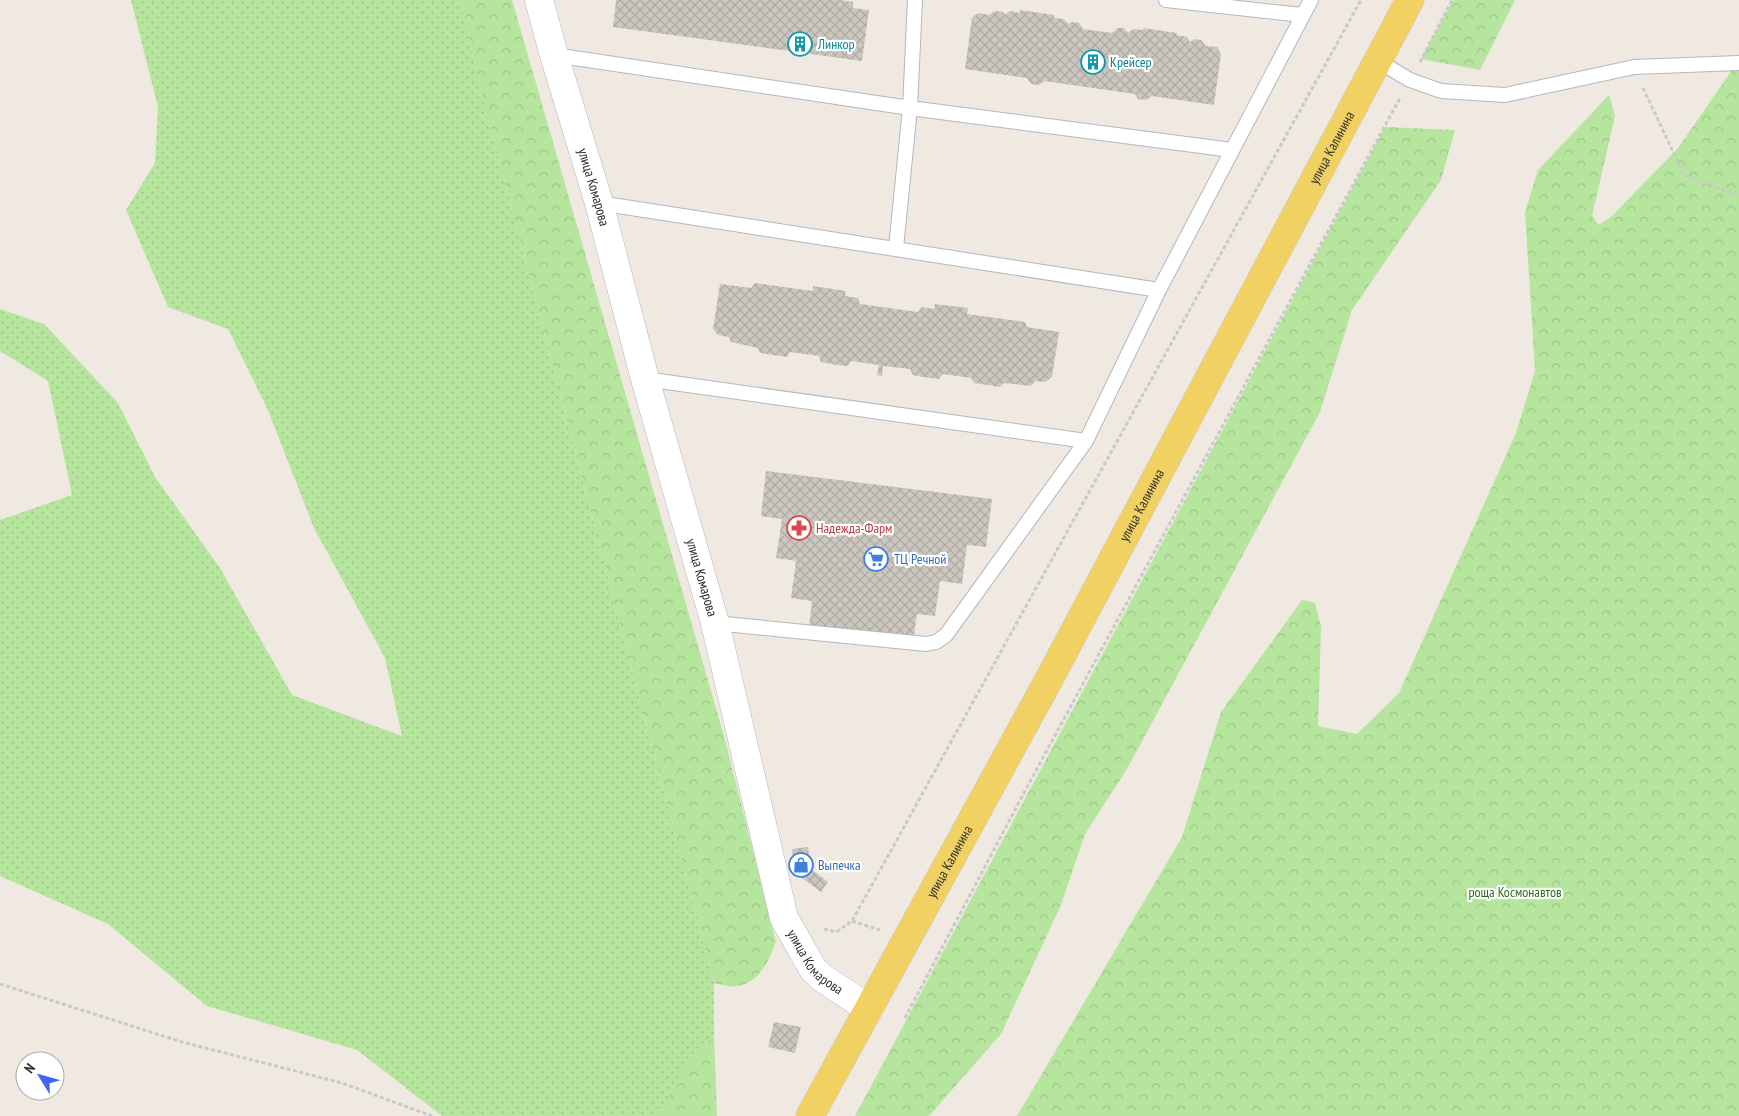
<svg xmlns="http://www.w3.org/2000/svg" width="1739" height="1116" viewBox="0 0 1739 1116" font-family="'PT Sans Narrow',sans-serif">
  <defs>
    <pattern id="grass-dots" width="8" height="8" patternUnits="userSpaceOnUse" patternTransform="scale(1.25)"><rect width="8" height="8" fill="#b6e59e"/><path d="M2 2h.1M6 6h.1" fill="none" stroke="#9dc588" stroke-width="1.8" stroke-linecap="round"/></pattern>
    <pattern id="forest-crowns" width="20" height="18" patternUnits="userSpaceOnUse" patternTransform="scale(1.25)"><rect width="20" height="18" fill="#b6e59e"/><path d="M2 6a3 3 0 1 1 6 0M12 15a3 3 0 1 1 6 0" fill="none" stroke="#9dc588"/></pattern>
    <pattern id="building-cross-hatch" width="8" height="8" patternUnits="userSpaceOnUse" patternTransform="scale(1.25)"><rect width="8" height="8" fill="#cbc7bf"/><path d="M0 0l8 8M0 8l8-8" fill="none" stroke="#afaba4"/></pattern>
  </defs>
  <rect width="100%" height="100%" fill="#efe9e1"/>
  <path fill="url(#grass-dots)" d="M131,0H461L480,88L714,983V1035L666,1105L661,1116H442L357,1050L207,1006L108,924L0,876V520L72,495L48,381L0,351V309L44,324L118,403L155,477L220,568L292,695L402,736L385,658L314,528L267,408L228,329L168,307L126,210L155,163L158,107Z"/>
  <path fill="url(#forest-crowns)" d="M461,0H512L724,736L776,942C769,960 760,982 738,986C731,988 721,984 714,983L480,88Z
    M1453,0H1515L1480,70L1421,59Z
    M1739,60V1116H1017L1182,837L1221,712L1302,600L1315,603L1321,626L1318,726L1357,734L1399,693L1516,433L1535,371L1525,212L1538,170L1609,95L1615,116L1592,216L1599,225L1611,217L1678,148Z
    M1385,127L1455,130L1441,180L1352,310L1320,412L1127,769L1085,834L1061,905L1001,1034L929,1116H855Z
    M714,1035L717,1116H661L675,1081Z"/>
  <path fill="url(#building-cross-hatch)" d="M616,0H841L853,2V8L869,10L862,61L613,27Z
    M1020,10L1054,15V18L1064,19L1068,24L1071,22L1079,23L1083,29L1112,33L1118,28H1124L1128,33L1133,29L1143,30V28L1177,33L1176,35L1187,37L1190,42L1194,39L1201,40L1206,46L1217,47L1221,54L1214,105L1152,96L1146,100L1138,99L1135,94L1044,81L1039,85L1031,84L1027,78L965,69L972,18L978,13L989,15L995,11L1003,12L1005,15L1010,11L1020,13Z
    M755,283L813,291V286L846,291L845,296L858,298L860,304L918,312L922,307L934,309L935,304L968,308L967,314L1025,322L1027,327L1059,332L1052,377L1045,382L1035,381L1031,386L1004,383L1000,387L974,383L971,378L943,374L939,379L923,377L913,375L910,369L883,366L882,376L877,375L879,365L851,361L848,366L837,365L821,362L819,356L790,352L787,357L760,353L758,348L731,342L729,337L718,335L713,329L720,284L751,288Z
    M766,471L992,499L986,547L967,545L962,584L940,581L935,616L917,614L912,650L808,637L812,601L791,598L796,561L776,558L782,519L761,516Z
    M808,847L811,869L828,882L821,892L795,873L792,849Z
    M774,1022L801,1027L795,1053L768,1047Z"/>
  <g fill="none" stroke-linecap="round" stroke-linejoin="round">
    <g stroke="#b4b7c1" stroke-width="16">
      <path id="lane" d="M1166,0L1302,15
        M554,55L910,108L1232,150
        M1378,61L1410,80L1441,91L1505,95L1634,67L1739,63
        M599,203L1159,290
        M896,248L910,108L915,0
        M645,379L1086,441
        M715,623L926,644L936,642L946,635L1086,441L1159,290L1311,0"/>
    </g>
    <g stroke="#b4b7c1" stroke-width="29">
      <g id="street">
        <path id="s1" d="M539,0L554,55L599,203L645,379L715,623L784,918L813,969L821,977L869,1009"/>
      </g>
    </g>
    <g stroke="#c9c9c9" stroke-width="29">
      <g id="primary">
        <path id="s2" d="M810,1116L1047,683L1410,0"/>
      </g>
    </g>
    <path stroke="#c9c9c9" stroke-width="3" stroke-dasharray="4 2.5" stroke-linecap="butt" d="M1420,62L1452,0
      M1643,88L1684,175L1739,196
      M852,921L880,930
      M824,929L836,932L852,921L1361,0
      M0,984L182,1042L342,1083L432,1116
      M905,1018L1026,789L1400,98"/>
    <use href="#lane" stroke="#fff" stroke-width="14"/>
    <use href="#street" stroke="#fff" stroke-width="28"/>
    <use href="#primary" stroke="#f2d163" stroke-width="28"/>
  </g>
  <defs>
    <g id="building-ring" transform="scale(1.25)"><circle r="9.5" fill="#fff" stroke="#0f9aa8" stroke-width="1.5"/><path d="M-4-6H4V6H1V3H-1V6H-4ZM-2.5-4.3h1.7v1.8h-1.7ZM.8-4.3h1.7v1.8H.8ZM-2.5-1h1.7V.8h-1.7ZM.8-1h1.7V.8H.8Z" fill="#0f9aa8"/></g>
    <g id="pharmacy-ring" transform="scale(1.25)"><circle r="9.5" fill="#fff" stroke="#e0444e" stroke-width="1.5"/><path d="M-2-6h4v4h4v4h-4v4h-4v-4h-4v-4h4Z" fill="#e0444e"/></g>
    <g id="supermarket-ring" transform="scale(1.25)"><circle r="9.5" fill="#fff" stroke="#3f7fe0" stroke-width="1.5"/><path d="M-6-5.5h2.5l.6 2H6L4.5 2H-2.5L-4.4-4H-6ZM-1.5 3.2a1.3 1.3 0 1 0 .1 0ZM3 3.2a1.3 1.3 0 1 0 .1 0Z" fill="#3f7fe0"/></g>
    <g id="shop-ring" transform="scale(1.25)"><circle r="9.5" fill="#fff" stroke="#3f7fe0" stroke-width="1.5"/><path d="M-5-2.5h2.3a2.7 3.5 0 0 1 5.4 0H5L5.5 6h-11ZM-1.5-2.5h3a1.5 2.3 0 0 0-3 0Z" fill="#3f7fe0"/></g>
  </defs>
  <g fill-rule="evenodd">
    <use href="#building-ring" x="800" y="44"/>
    <use href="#building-ring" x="1093" y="62"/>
    <use href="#pharmacy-ring" x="799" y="528"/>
    <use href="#supermarket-ring" x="876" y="559"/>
    <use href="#shop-ring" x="801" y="865"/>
  </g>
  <g text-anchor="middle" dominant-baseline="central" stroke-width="4.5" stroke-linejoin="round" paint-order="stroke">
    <g font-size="14" fill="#0d838f" stroke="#fff" text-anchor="start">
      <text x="818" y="44">Линкор</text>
      <text x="1110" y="62">Крейсер</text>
    </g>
    <g font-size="14" fill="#2e2e2e" stroke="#fff">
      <text stroke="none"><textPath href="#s2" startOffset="1100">улица Калинина</textPath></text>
      <text stroke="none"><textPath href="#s1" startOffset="195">улица Комарова</textPath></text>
      <text stroke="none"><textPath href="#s2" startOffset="695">улица Калинина</textPath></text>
      <text stroke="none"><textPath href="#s1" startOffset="600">улица Комарова</textPath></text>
      <text stroke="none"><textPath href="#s2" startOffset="290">улица Калинина</textPath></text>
      <text stroke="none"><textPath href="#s1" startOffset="1005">улица Комарова</textPath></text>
    </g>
    <g font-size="14" fill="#be3a42" stroke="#fff" text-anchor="start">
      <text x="816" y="528">Надежда-Фарм</text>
    </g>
    <g font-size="14" fill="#366cbe" stroke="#fff" text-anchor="start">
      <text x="894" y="559">ТЦ Речной</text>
      <text x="818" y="865">Выпечка</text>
    </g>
    <g font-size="14" fill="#2c6e1b" stroke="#fff">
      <text x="1515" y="892">роща Космонавтов</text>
    </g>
  </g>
  <g transform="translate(40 1076) rotate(307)"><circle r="24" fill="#ffffff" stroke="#ababab"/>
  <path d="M0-4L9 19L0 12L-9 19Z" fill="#4264fb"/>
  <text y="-8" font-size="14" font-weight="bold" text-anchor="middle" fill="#2e2e2e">N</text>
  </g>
</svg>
